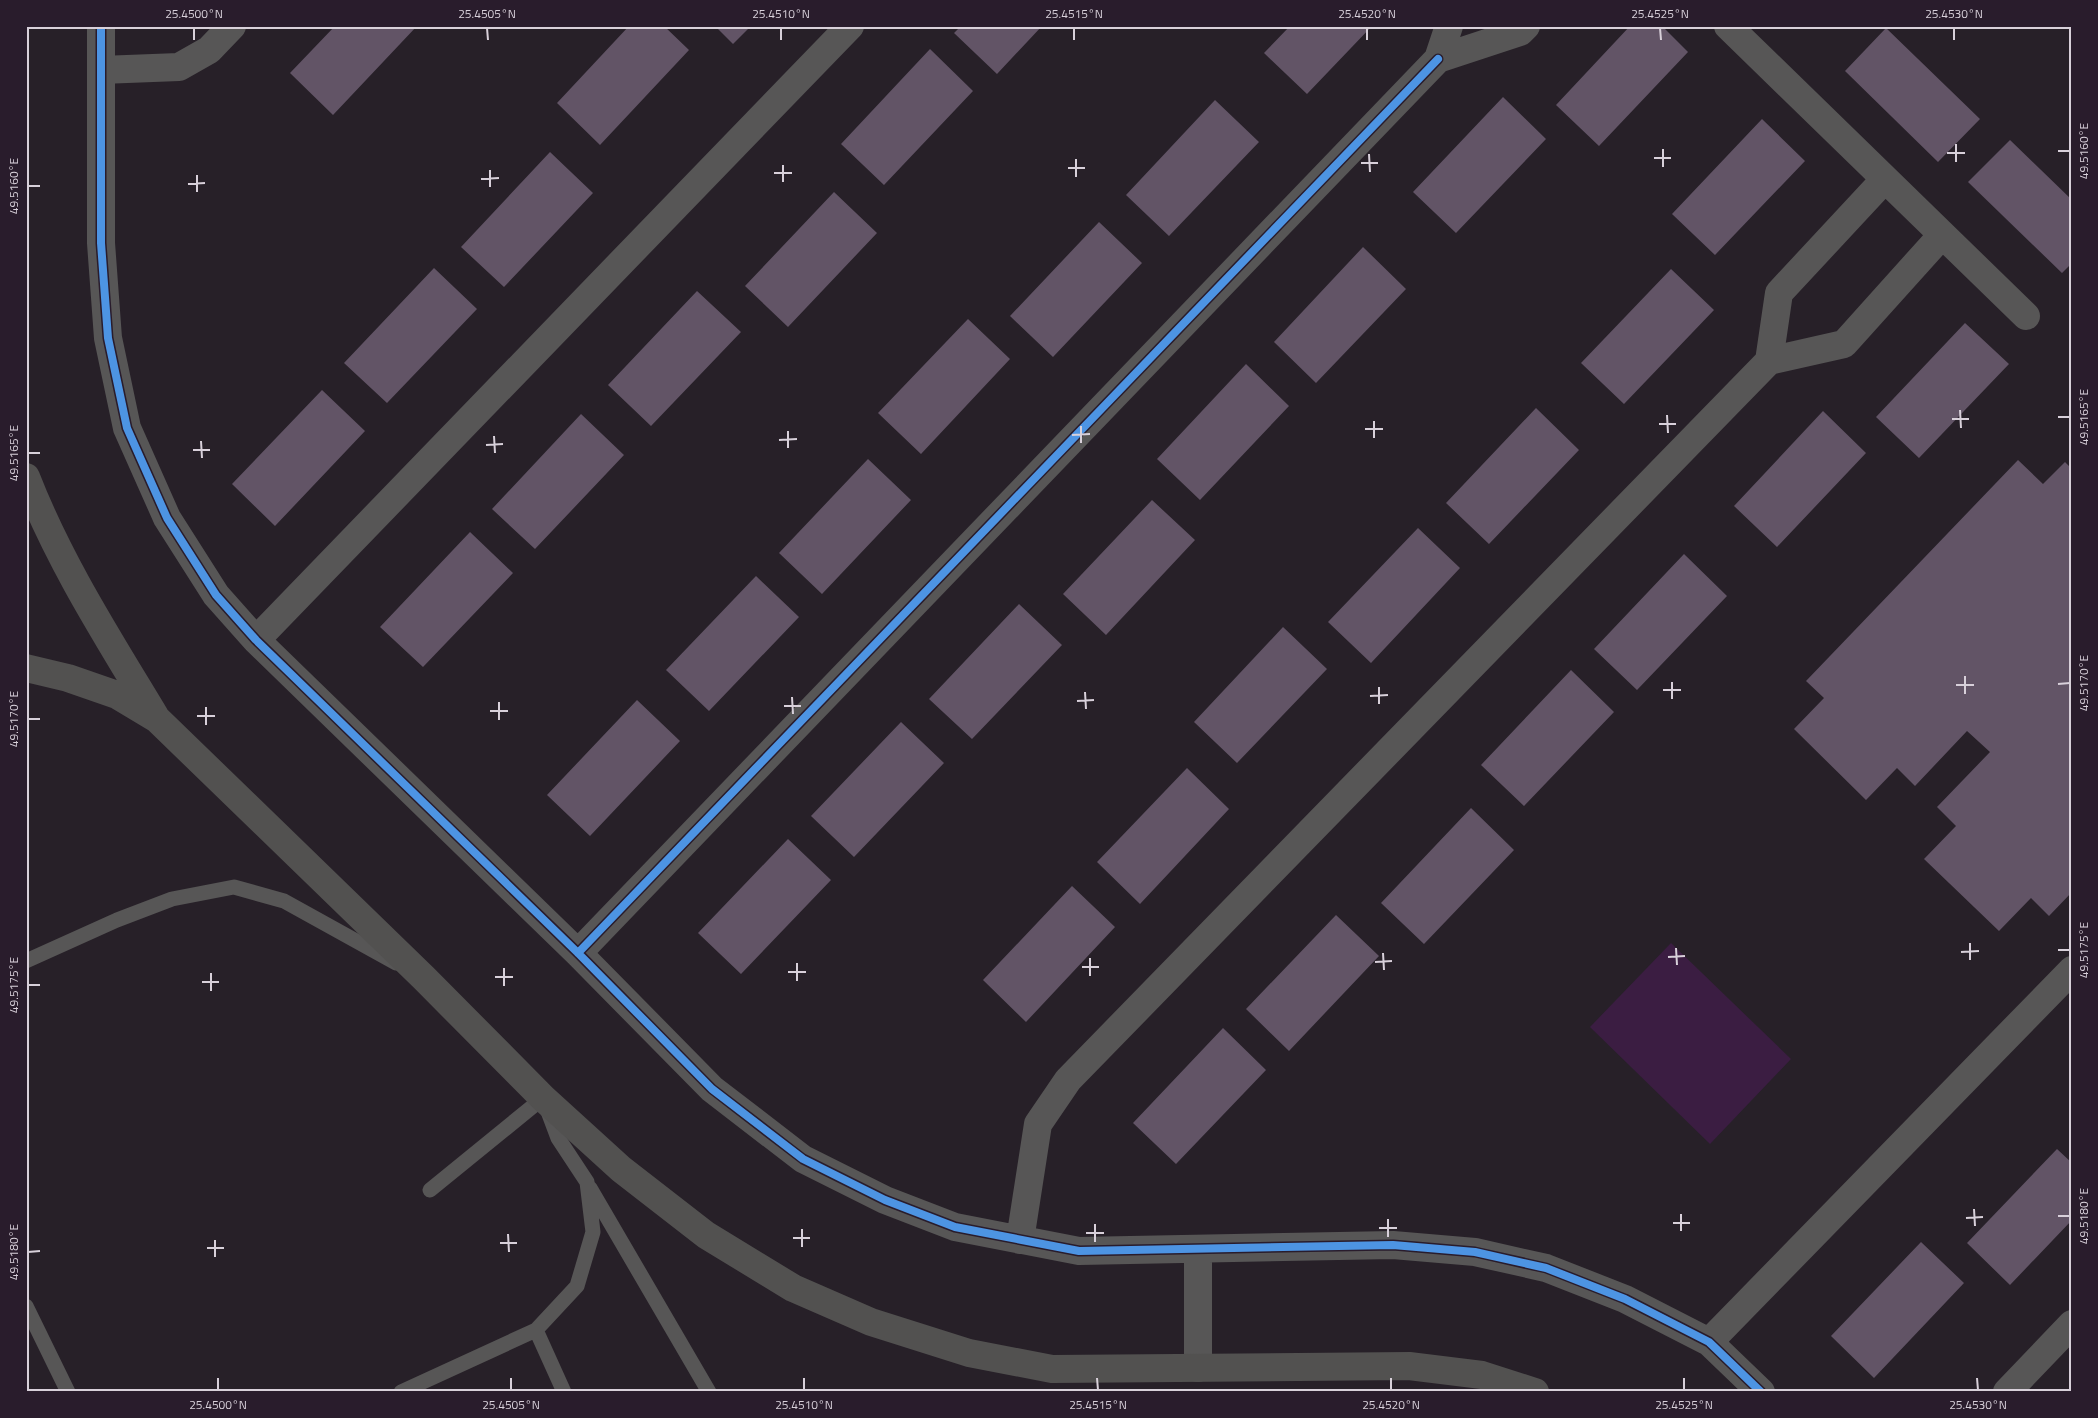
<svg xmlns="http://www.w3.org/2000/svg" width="2098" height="1418" viewBox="0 0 2098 1418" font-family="'Titillium Web',sans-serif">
  <rect width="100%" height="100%" fill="#272028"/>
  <path fill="#3b1d42" d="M1671,943L1791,1059L1710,1144L1590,1027Z"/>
  <path fill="#625466" d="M335,26H417L333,115L290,73Z
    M629,26H664L689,50L600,145L557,103Z
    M715,26H751L733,44Z
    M961,26H1042L997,74L954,33Z
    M1290,26H1372L1307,94L1264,53Z
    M1630,26H1662L1688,52L1599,146L1556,105Z
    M1886,28L1980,119L1938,162L1845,71Z
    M930,49L973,91L884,185L841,144Z
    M1503,97L1546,139L1456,233L1413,192Z
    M1215,100L1259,142L1169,236L1126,195Z
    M1762,119L1805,161L1715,255L1672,214Z
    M2010,140L2072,200V263L2062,273L1968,182Z
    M550,152L593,193L504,287L461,247Z
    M834,192L877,233L788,327L745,286Z
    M1099,222L1142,263L1053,357L1010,316Z
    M1363,247L1406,289L1316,383L1274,342Z
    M434,268L477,309L387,403L344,363Z
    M1671,269L1714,310L1624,404L1581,363Z
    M697,291L741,332L651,426L608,385Z
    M968,319L1010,359L921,454L878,413Z
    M1965,323L2009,364L1919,458L1876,417Z
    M1246,364L1289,406L1200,500L1157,459Z
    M322,390L365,431L275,526L232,484Z
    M1536,408L1579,450L1489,544L1446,503Z
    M1823,411L1866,453L1777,547L1734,506Z
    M581,414L624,455L535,549L492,509Z
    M868,459L911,500L822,594L779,553Z
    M2018,460L2043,484L2065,462L2072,469V892L2049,916L2031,898L1999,931L1924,859L1956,826L1937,807L1990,752L1967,731L1915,786L1897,768L1866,800L1794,729L1824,698L1806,681Z
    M1152,500L1195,540L1106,635L1063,594Z
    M1418,528L1460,568L1371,663L1328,622Z
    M470,532L513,573L423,667L380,627Z
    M1684,554L1727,596L1637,690L1594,649Z
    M756,576L799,617L709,711L666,670Z
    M1019,604L1062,645L972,739L929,699Z
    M1283,627L1327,669L1237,763L1194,722Z
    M1571,670L1614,712L1524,806L1481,765Z
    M637,700L680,741L590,836L547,795Z
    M901,722L944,763L854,857L811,816Z
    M1187,768L1229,809L1140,904L1097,862Z
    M1471,808L1514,850L1424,944L1381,903Z
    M788,839L831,880L741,974L698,933Z
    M1072,886L1115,927L1026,1022L983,980Z
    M1336,915L1379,956L1289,1051L1246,1009Z
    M1223,1028L1266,1070L1176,1164L1133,1123Z
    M2057,1149L2072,1163V1220L2010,1285L1967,1243Z
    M1921,1242L1964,1283L1874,1378L1831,1336Z"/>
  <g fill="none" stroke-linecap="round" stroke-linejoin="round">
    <path stroke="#575656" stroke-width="15" d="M26,961L117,920L172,899L234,887L284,901L396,963
      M590,1188L709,1392
      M26,1306L68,1392
      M536,1330L564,1392
      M401,1392L536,1330L577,1286L593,1232L587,1182L558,1138L543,1098L430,1190"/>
    <path stroke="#575656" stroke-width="28" d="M101,26V243L108,338L127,428L167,518L216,595L256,640L578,953L712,1089L803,1159L885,1200L955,1227L1079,1251L1393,1245L1475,1252L1546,1268L1625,1299L1709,1342L1761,1392
      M1449,26L1438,59L1520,32L1526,26
      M1728,26L2026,316
      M101,70L179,67L209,50L232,26
      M1885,179L1779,293L1769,361L1844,344L1942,235
      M256,640L850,26
      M578,953L1438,59
      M1020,1240L1038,1124L1068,1080L1769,361
      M1709,1342L2072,970
      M1198,1368V1249
      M2007,1392L2072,1324"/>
    <path stroke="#525150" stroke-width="28" d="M26,477C59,562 108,638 155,716
      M26,668L68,678L117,695L157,719L424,978L543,1098L621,1169L706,1235L793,1288L871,1322L969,1353L1052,1369L1409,1366L1482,1375L1535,1392"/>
    <g stroke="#291c2c" stroke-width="11">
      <path id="cycleway" d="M101,26V243L108,338L127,428L167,518L216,595L256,640L578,953L712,1089L803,1159L885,1200L955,1227L1079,1251L1393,1245L1475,1252L1546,1268L1625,1299L1709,1342L1761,1392
        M578,953L1438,59"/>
    </g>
    <use href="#cycleway" stroke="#4d94e3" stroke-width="8"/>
  </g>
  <path fill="none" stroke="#d8d0da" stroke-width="2" d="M194,28V40M487,28L488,40M781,28V40M1074,28V40M1367,28V40M1660,28L1661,40M1954,28V40M1956,144V162M1663,149V167M2058,151H2070M1947,153H1965M1369,154L1370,172M1654,158H1671M1076,159V177M1361,163H1378M783,165V182M1068,168H1085M490,170V187M774,173H792M197,175V192M481,179L499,178M188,184L205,183M28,186H40M1960,410L1961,428M1667,415L1668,433M2058,417H2070M1952,419H1969M1374,421V438M1659,424H1676M1081,426V443M1365,429H1383M788,431V448M1072,435L1090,434M494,436L495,453M779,440L797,439M201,441L202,458M486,445L503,444M193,450H210M28,453H40M1965,676V694M1672,682V699M2058,684L2070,683M1956,685H1974M1379,687V704M1663,690H1681M1085,692L1086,709M1370,696L1388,695M792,697L793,714M1077,701L1094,700M499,702V720M784,706H801M206,707V725M490,711H508M197,716H215M28,719H40M1970,943V960M1676,948L1677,965M2058,950H2070M1961,952L1979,951M1383,953L1384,970M1668,957L1685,956M1090,958V976M1375,962L1392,961M797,963V981M1082,967H1099M504,968V986M788,972H806M211,973V991M495,977H513M202,982H219M28,985H40M1974,1209L1975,1226M1681,1214V1231M2058,1216H2070M1966,1218L1983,1217M1388,1219V1237M1673,1223H1690M1095,1224V1242M1379,1228H1397M802,1229V1247M1086,1233H1104M508,1234L509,1252M793,1238H810M215,1240V1257M500,1243H517M207,1248H224M28,1252L40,1251M218,1378V1390M511,1378V1390M804,1378V1390M1097,1378L1098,1390M1391,1378V1390M1684,1378V1390M1977,1378L1978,1390"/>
  <rect width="2098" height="1418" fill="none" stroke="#291c2c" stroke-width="55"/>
  <rect x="28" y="28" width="2042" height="1362" fill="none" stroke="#d8d0da" stroke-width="2"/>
  <g font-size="12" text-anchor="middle" fill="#d8d0da">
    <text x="194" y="18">25.4500°N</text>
    <text x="487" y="18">25.4505°N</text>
    <text x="781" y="18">25.4510°N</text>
    <text x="1074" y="18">25.4515°N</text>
    <text x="1367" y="18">25.4520°N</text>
    <text x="1660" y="18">25.4525°N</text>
    <text x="1954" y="18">25.4530°N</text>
    <text transform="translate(2084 151) rotate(-90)" y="4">49.5160°E</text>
    <text transform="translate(14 186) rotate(-90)" y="4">49.5160°E</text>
    <text transform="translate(2084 417) rotate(-90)" y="4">49.5165°E</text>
    <text transform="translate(14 453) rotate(-90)" y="4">49.5165°E</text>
    <text transform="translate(2084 683) rotate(-90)" y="4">49.5170°E</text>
    <text transform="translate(14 719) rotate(-90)" y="4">49.5170°E</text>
    <text transform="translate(2084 950) rotate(-90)" y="4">49.5175°E</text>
    <text transform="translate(14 985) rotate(-90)" y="4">49.5175°E</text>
    <text transform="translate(2084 1216) rotate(-90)" y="4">49.5180°E</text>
    <text transform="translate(14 1252) rotate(-90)" y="4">49.5180°E</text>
    <text x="218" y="1409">25.4500°N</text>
    <text x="511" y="1409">25.4505°N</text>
    <text x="804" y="1409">25.4510°N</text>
    <text x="1098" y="1409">25.4515°N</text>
    <text x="1391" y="1409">25.4520°N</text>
    <text x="1684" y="1409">25.4525°N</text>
    <text x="1978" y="1409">25.4530°N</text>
  </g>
</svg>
